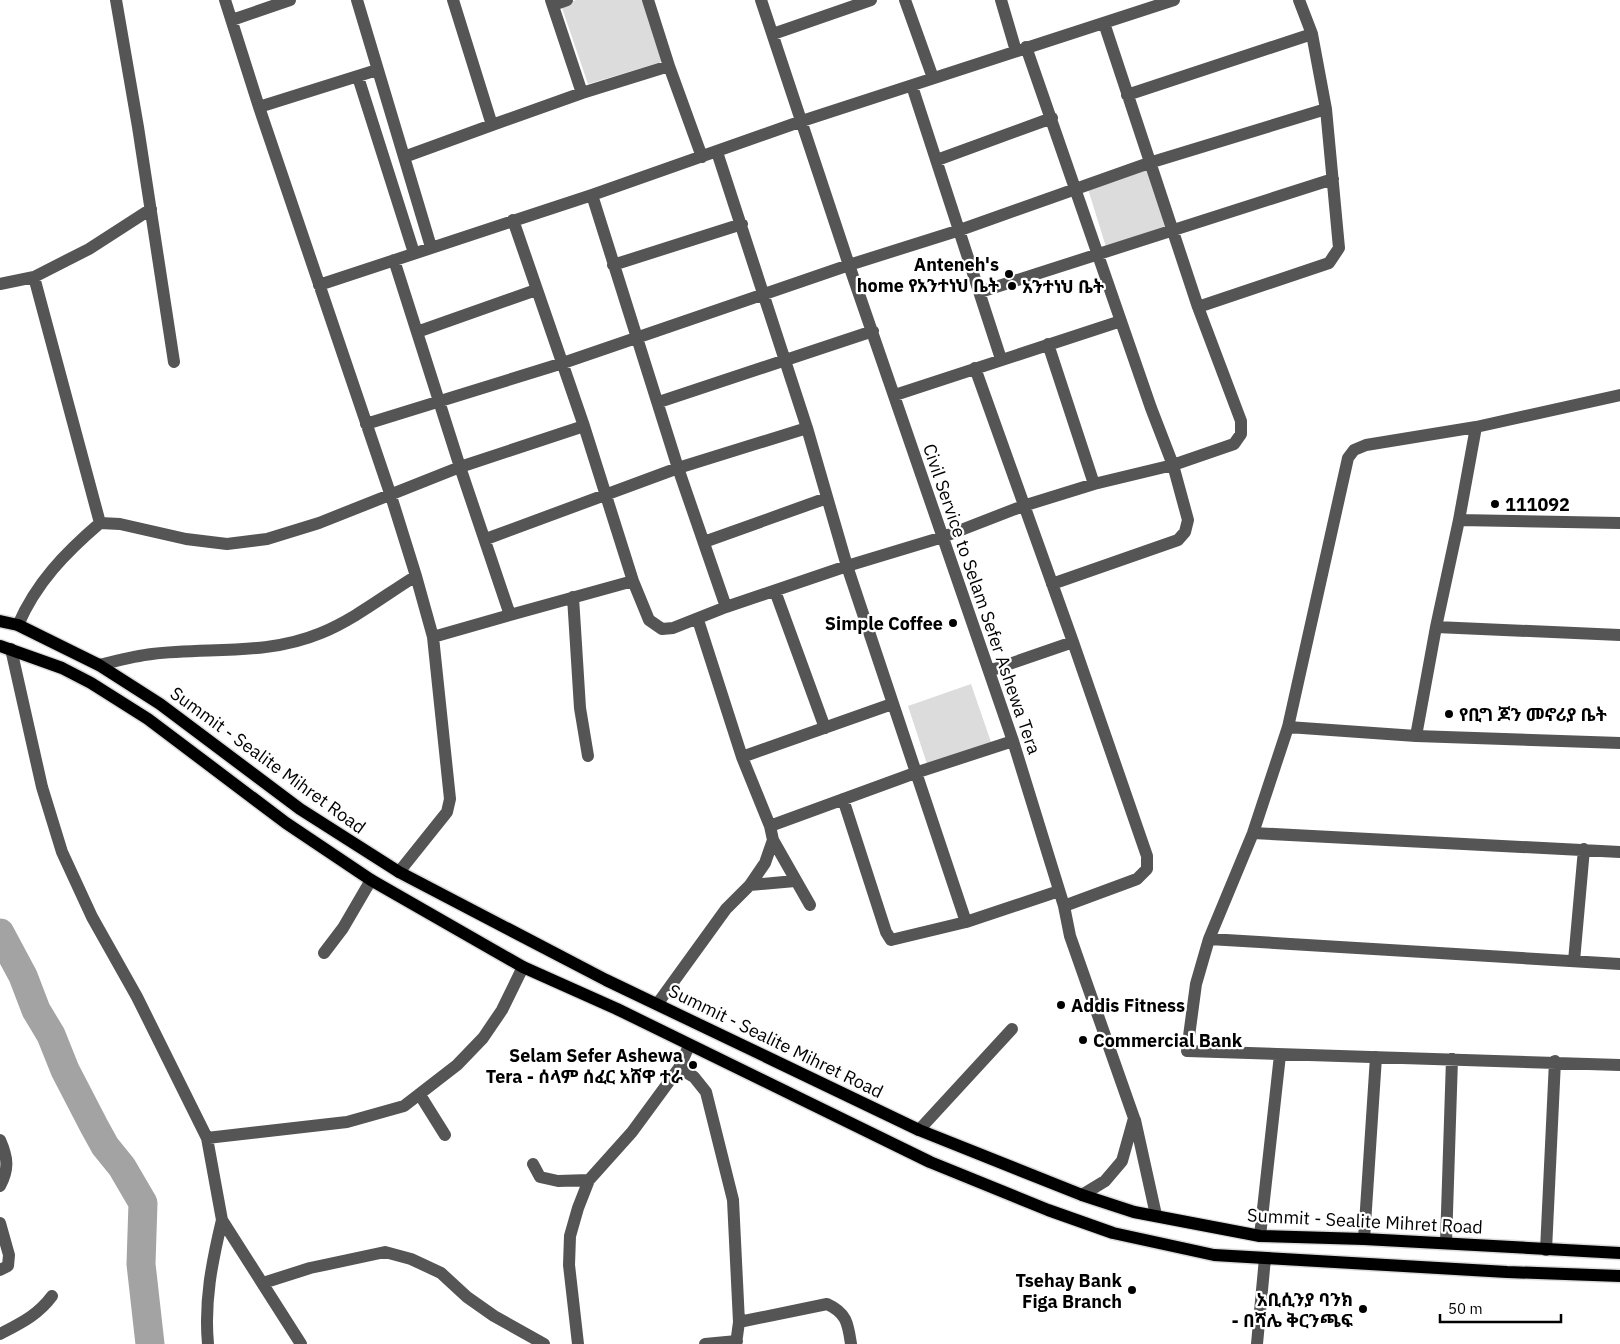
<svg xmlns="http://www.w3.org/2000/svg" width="1620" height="1344" viewBox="0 0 1620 1344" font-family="'IBM Plex Sans','Noto Sans Ethiopic',sans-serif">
  <rect width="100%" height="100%" fill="#fff"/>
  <path fill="#dcdcdc" d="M576,0H652L672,59L588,84L561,5Z
    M1147,167L1169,227L1106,247L1088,189Z
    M971,684L991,742L927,764L908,706Z"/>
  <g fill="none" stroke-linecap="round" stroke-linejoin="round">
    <path stroke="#a3a3a3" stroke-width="29" d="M0,933L23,976L36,1010L51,1035L65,1070L94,1126L105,1146L122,1167L143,1203L141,1264L150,1344"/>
    <g stroke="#dbdbdb" stroke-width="15">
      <path id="major" d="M0,621L18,625L99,665L160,704L300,809L399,872L606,980L919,1130L1082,1195L1134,1212L1260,1236L1364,1239L1620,1253
        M0,646L62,668L91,683L148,719L286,823L371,880L523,967L617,1009L930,1162L1048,1210L1113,1233L1214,1255L1507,1272L1620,1276"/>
    </g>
    <path stroke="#555" stroke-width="12" d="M116,0L138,127L174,362
      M225,0L259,107L391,496L416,576L433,637L450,799L447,812L399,872
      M357,0L431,247
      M551,0L582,93
      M648,0L669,66
      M761,0L849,265L1013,741L1064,906L1070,936L1134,1118L1122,1161L1105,1181L1082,1195
      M905,0L933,78
      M1001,0L1016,51
      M553,5L567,0
      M232,20L290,0
      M773,34L871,0
      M1026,47L1151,408L1173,465L1188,520L1185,532L1178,540L1052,584
      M358,77L414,253
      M912,86L1001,359
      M1127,95L1312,34L1299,0
      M259,107L377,70
      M492,125L582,93L669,66L702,157
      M717,152L807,428L847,566L966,922L891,940L886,932L843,799
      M404,157L492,125L453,0
      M937,160L1052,118
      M592,195L678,468L726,607L847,566L943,537L1023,506L1094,484L1173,465L1234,444L1241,434V421L1198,307L1104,23
      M513,220L584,426L633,581L649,620L662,629L673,628L726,607
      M394,260L460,467L510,615L633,581
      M613,265L742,224
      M34,277L89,249L151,209
      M0,284L34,277L100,523C65,553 36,583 18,625
      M319,285L592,195L802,121L1174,0
      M980,292L1333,179
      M1198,307L1329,263L1339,248L1326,109L1312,34
      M417,332L536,290
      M1048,344L1094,484
      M975,368L1073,642L1147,856V869L1137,879L1064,906
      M895,395L1121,321
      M659,402L873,331
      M366,424L563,363L849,265L960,230L1149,163L1326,109
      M1459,520L1476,427
      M100,523L120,524L186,539L227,544L267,539L319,523L460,467L584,426
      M486,539L678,468L807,428
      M704,542L827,498
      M775,591L825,728
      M573,597L580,708L588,756
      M698,620L742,757L770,826L915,773L1013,741
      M1436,627L1620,635
      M433,637L510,615
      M11,649L42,787L62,852L92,917L137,997L207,1138L222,1220L301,1344
      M99,665C116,661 134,656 152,654C209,647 266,656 321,633C355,619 385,595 416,576
      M989,671L1073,642
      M1288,727L1416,736L1620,743
      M1416,736L1436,627L1459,520L1620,523
      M742,757L892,704
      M1253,833L1620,852
      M773,840L810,905
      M750,885L795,881
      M966,922L1059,891
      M1209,939L1253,833L1288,727L1348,458L1354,450L1366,445L1476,427L1620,395
      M324,953L343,928L371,880
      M1574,961L1584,849
      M1620,964L1209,939L1196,984L1187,1051L1620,1065
      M658,1003L726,909L750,885L765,863L773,840L770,826
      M679,1068L694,1077L706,1092L733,1200L739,1322L736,1344
      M420,1095L445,1135
      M1135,1120L1156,1215
      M919,1130L1012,1029
      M207,1138L347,1122L404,1106L457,1065L483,1038L502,1010L523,967
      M0,1140C8,1158 9,1169 0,1186
      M533,1164L540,1177L558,1181L589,1180
      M0,1223L9,1255L8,1266L0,1270
      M1260,1236L1280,1055
      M1364,1239L1376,1057
      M1446,1243L1452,1059
      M1546,1250L1555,1061
      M263,1283L310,1268L385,1252L411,1259L441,1273L467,1297L494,1316L544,1344
      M739,1322L827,1304C847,1313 848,1324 851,1344
      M0,1334C21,1323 38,1315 52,1296
      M208,1344C204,1301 212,1262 222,1220
      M578,1344L569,1265L570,1236L578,1208L589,1180L632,1132L679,1068L689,1046
      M705,1344L737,1341
      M1257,1344L1265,1258"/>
    <use href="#major" stroke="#000" stroke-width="12"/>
  </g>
  <g fill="#000" stroke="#fff" stroke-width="2">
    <circle cx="1009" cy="274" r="5"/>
    <circle cx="1012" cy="286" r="5"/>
    <circle cx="1495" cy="504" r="5"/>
    <circle cx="953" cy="623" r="5"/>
    <circle cx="1449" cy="714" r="5"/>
    <circle cx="1061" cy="1005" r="5"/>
    <circle cx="1083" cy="1040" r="5"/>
    <circle cx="693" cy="1065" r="5"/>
    <circle cx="1132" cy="1290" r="5"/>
    <circle cx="1363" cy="1309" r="5"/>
  </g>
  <g text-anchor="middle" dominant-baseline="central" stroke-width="4.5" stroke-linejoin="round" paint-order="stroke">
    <g font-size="18" font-weight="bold" fill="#000" stroke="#fff" text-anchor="end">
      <text x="999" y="264">Anteneh's<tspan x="999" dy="21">home የአንተነህ ቤት</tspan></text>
      <text x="1022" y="286" text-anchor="start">አንተነህ ቤት</text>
      <text x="1505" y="504" text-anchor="start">111092</text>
      <text x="943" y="623">Simple Coffee</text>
      <text x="1459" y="714" text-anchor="start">የቢግ ጆን መኖሪያ ቤት</text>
      <text x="1071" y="1005" text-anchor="start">Addis Fitness</text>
      <text x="1093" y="1040" text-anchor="start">Commercial Bank</text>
      <text x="683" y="1055">Selam Sefer Ashewa<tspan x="683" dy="21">Tera - ሰላም ሰፈር አሸዋ ተራ</tspan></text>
      <text x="1122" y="1280">Tsehay Bank<tspan x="1122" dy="21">Figa Branch</tspan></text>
      <text x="1353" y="1299">አቢሲንያ ባንክ<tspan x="1353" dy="21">- በሻሌ ቅርንጫፍ</tspan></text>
    </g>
    <g font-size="18" fill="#000" stroke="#fff">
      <text transform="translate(982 599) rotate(71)">Civil Service to Selam Sefer Ashewa Tera</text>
      <text transform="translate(268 760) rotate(36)">Summit - Sealite Mihret Road</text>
      <text transform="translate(776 1041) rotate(26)">Summit - Sealite Mihret Road</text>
      <text transform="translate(1365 1221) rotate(3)">Summit - Sealite Mihret Road</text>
    </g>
  </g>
  <path d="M1440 1314v8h121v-8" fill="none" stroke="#000000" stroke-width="2.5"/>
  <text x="1448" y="1314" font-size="15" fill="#000000" stroke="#ffffff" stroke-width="4" paint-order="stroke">50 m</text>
</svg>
